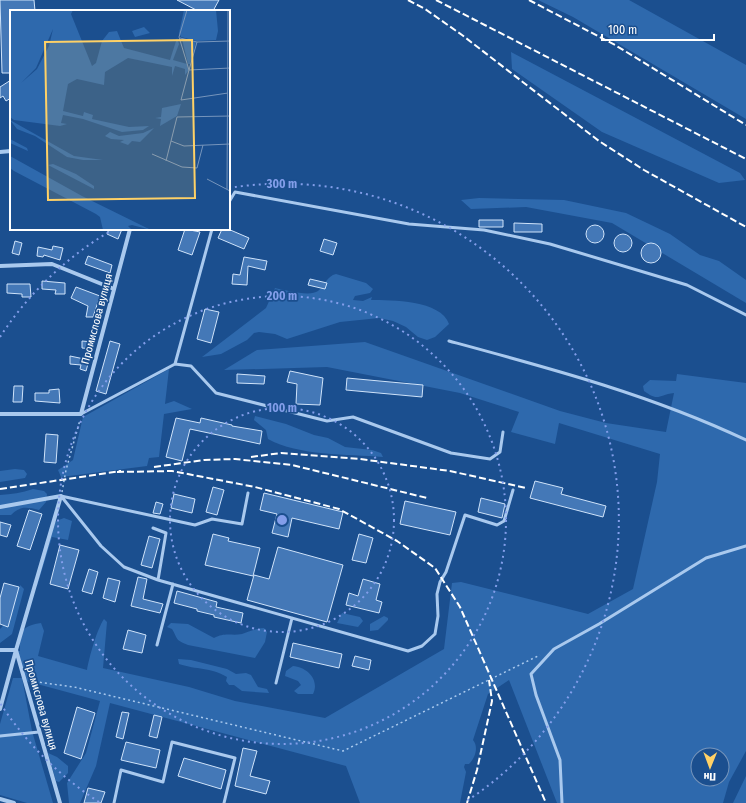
<svg xmlns="http://www.w3.org/2000/svg" width="746" height="803" viewBox="0 0 746 803" font-family="'Fira Sans Condensed',sans-serif">
  <rect width="100%" height="100%" fill="#1b4f8f"/>
  <path fill="#2e69ad" fill-rule="evenodd" d="M538,0H629L746,65V119L573,17Z
    M511,52L740,173L745,180L719,183L602,132L512,69Z
    M479,198L564,200L626,213L670,234L700,255L719,261L746,280V303L612,223L526,207L471,209L461,200Z
    M336,274L366,283L373,289L370,293L355,296L353,300L363,301L372,297L371,300C391,300 441,300 449,324L435,337L427,340L418,337L406,327L393,321L379,318L340,322L287,339L275,334L259,332L254,333L247,340L221,354L202,357L266,308L275,288C285,290 310,297 318,291C325,285 327,276 336,274Z
    M365,342L560,411L606,423L666,432L674,393C658,395 659,402 644,391L643,386L650,380L676,381L677,374L746,383V751L729,782L723,803H557L509,680L488,694L473,740C479,747 475,758 469,764H465L464,767L466,772L460,803H360L346,766L110,703L96,766L80,803H69L67,783L86,753L100,701L26,681L16,650L20,651C19,631 22,626 41,623L44,631L38,656L87,670C89,658 97,629 104,619L107,622L103,668L189,687L235,701L325,718L444,649L452,583L461,582L588,614L633,589L657,482L660,454L559,423L555,444L511,432L519,412L460,393L327,367L224,370L257,350ZM698,755H722V779H698Z
    M169,369L165,404L174,401L192,409L164,414L159,457L149,458L147,466L61,477L58,470L73,460L83,417Z
    M255,416L286,424L314,435L328,438L345,447L372,450L381,453L383,457C348,454 298,456 268,439L266,430L254,420Z
    M15,469L24,470L27,474L25,478L0,482V471Z
    M33,489L44,491L47,494L46,502L39,510C26,507 20,506 11,515H0V495C11,494 22,493 33,489Z
    M64,518L72,521L68,540L52,537L37,586L34,587L46,540L56,521Z
    M20,585L24,589L12,634L0,643V629L8,621Z
    M342,613L360,617L363,621L358,627L337,623Z
    M384,616L388,618V620L378,630L370,631V624Z
    M171,623L188,624L214,638C225,632 231,636 242,634C251,631 254,629 264,628L267,632L265,642L255,658L188,645C175,640 178,639 172,629L167,627Z
    M178,659L191,660L227,669L236,674L246,673L251,675L258,687L267,689L269,693L242,691L234,685H229L226,681L227,677C210,667 197,670 179,664Z
    M293,666C307,667 320,680 313,694H298L294,691L301,685L298,681L285,676L286,671Z
    M13,678H22L32,731L53,803H27L0,795V724Z
    M48,753L57,757L68,766V773L59,782L56,781Z
    M746,776V803H733Z"/>
  <path fill="#4478b7" stroke="#cfe3fa" d="M0,0H34L35,11H11V73H2Z
    M177,0H219L213,11H198Z
    M11,80V98L6,101L3,96L0,98V87Z
    M479,220H503V227H479Z
    M514,223L542,224V232H514Z
    M586 234a9 9 0 1 1 18 0a9 9 0 1 1-18 0Z
    M109,229H122L118,239L107,234Z
    M185,229L200,232L192,255L178,250Z
    M222,229H228L249,238L244,249L218,238Z
    M614 243a9 9 0 1 1 18 0a9 9 0 1 1-18 0Z
    M324,239L337,243L333,255L320,251Z
    M15,241L22,243L19,255L12,253Z
    M641 253a10 10 0 1 1 20 0a10 10 0 1 1-20 0Z
    M53,246L63,248L60,260L44,255L43,257L37,256L38,247L52,250Z
    M88,256L112,265L110,273L85,264Z
    M244,257L267,261L265,270L248,266L247,285L232,284L233,274L240,275Z
    M310,279L327,283L325,289L308,285Z
    M42,281L65,283V294H55L56,290L42,289Z
    M7,284H30L31,297H22V294L7,293Z
    M76,287L100,296L93,317H86L88,306L71,298Z
    M205,309L219,312L211,343L197,339Z
    M82,341L93,342L92,349L82,348Z
    M110,341L120,344L106,394L96,391Z
    M70,356L89,360L86,371L80,369L81,365L70,364Z
    M290,371L323,378L320,405L296,404L297,384L287,382Z
    M237,374L265,376L264,384L237,383Z
    M347,378L423,385L422,397L346,390Z
    M14,386H23L22,402H13Z
    M59,389L60,403L35,401V393H49V390Z
    M176,418L200,423L201,418L232,425V426L262,431L260,444L190,429L182,461L166,457Z
    M46,434L58,435L56,463L44,462Z
    M535,481L563,488L561,494L606,506L603,517L530,498Z
    M213,487L224,490L217,515L206,512Z
    M264,493L343,512L339,529L292,518L288,537L272,533L277,514L260,510Z
    M174,494L195,499L192,513L171,508Z
    M481,498L505,504L502,518L478,512Z
    M405,501L456,512L450,535L400,524Z
    M156,502L163,504L160,514L153,513Z
    M29,510L42,514L30,550L17,546Z
    M0,522L11,525L7,537L0,535Z
    M213,534L229,538L228,541L260,548L253,576L205,565Z
    M359,534L373,538L366,563L352,560Z
    M149,536L160,539L152,568L141,565Z
    M60,545L79,550L68,589L50,584Z
    M278,547L343,565L327,622L247,600L254,575L269,579Z
    M89,569L98,572L92,594L82,591Z
    M138,577L147,579L143,599L163,604L160,613L131,606Z
    M108,578L120,581L115,602L103,598Z
    M363,579L380,584L376,600L382,602L379,613L346,605L349,593L358,596Z
    M4,583L19,587L8,627L0,624V598Z
    M177,591L217,602L216,607L243,613L241,623L214,617V615L197,611V609L174,603Z
    M128,630L146,635L142,653L123,649Z
    M293,643L342,654L339,668L290,657Z
    M355,656L371,660L369,670L352,666Z
    M77,707L95,713L81,759L64,753Z
    M122,712L129,713L123,739L116,737Z
    M154,715L162,717L157,738L149,736Z
    M126,742L160,750L156,768L121,760Z
    M243,748L257,751L250,776L270,781L266,794L235,786Z
    M184,758L226,770L221,789L178,776Z
    M88,788L105,792L101,803H84Z"/>
  <g fill="none" stroke-linecap="round" stroke-linejoin="round">
    <path stroke="#a9c9ee" stroke-width="1.5" stroke-dasharray="2 3" stroke-linecap="butt" d="M62,492L66,470L80,420
      M30,681L74,687L343,751L540,655"/>
    <path stroke="#a9c9ee" stroke-width="3" d="M229,202L235,192L409,224L484,230L550,244L687,285L746,315
      M212,229L175,364L191,366L216,393L327,421L353,417L451,453L490,459L500,452L503,432
      M449,341C549,368 651,395 746,440
      M81,414L175,364
      M61,496L101,546L124,567L158,580L408,651L422,646L435,634L438,616L437,594L440,582L446,572L465,515L497,525L504,521L513,490
      M61,496L195,525L212,519L242,524L248,493
      M153,528L166,533L158,580
      M157,645L173,584
      M276,683L292,618
      M0,736L39,732
      M114,803L121,770L163,782L172,742L235,758L224,803
      M562,803L560,760L536,695L531,674L554,649L599,624L706,558L746,546"/>
    <path stroke="#a9c9ee" stroke-width="4" d="M0,152L11,151
      M0,266L52,264L114,289
      M0,414H81L130,229
      M0,507L61,496L16,650L60,803
      M0,650H16L0,709
      M0,799L14,803"/>
    <path stroke="#fff" stroke-width="2" stroke-dasharray="7 3" stroke-linecap="butt" d="M408,0L425,9L462,35L599,141L644,170L746,227
      M436,0L746,159
      M529,0L615,45L746,125
      M251,457L281,453L360,459L450,471L526,488
      M154,467L204,460L235,459L292,465L427,498
      M117,472L172,471L255,487L339,509L397,541L435,568L460,607L546,803
      M0,489L121,471
      M467,803L477,770L492,701L489,680"/>
  </g>
  <g fill="none" stroke="#839eea" stroke-width="2" stroke-dasharray="2 4">
    <circle cx="282" cy="520" r="112"/>
    <circle cx="282" cy="520" r="224"/>
    <path d="M99 802A336 336 0 0 1 0 703M0 337A336 336 0 0 1 114 229M229 188A336 336 0 0 1 465 802"/>
  </g>
  <g text-anchor="middle" dominant-baseline="central" stroke-width="3.5" stroke-linejoin="round" paint-order="stroke">
    <g font-size="11" fill="#fff" stroke="#1b4f8f">
      <text transform="translate(97 319) rotate(-75)">Промислова вулиця</text>
      <text transform="translate(41 705) rotate(74)">Промислова вулиця</text>
    </g>
  </g>
  <g transform="translate(10 10)">
    <rect width="220" height="220" fill="#1b4f8f"/>
    <path d="M0,0H63L61,4L82,56L86,53L92,31L99,22L107,21L114,38L160,50L167,28L169,34L163,50L177,54L179,60L175,65V59L165,56L162,66V57L118,48L95,62L94,75L67,69L58,74L53,101L73,106L74,102L83,105L82,109L119,117L139,116L133,120L112,122L73,109L53,105L51,113L57,114L50,116L4,110L0,107ZM43,19L39,36L27,59L11,73L26,58ZM174,0H206L208,21L206,30L187,31L171,27L169,23ZM134,17L140,23L125,27L122,21ZM172,29L186,32L180,54H178ZM171,94L167,106L150,116L151,109L145,108L151,107L152,98ZM0,110L64,146L93,150H73L57,147L25,126L7,119ZM144,118L130,132L122,131L118,135L110,132L114,130L101,129L95,126L100,122L109,126L133,123ZM0,129L17,138L18,141L0,133ZM0,146L72,186L141,220L122,215L118,216L122,220H93L90,207L86,204L4,161L0,158ZM43,154L66,164L84,176V179L38,155Z" fill="#2e69ad" fill-rule="evenodd"/>
    <path fill="none" stroke="#7695bc" stroke-width="1" d="M169,27L179,60L171,90L218,83M169,27L177,0M170,28L187,32L220,31M187,32L179,60L220,58M161,131L174,136L220,134M142,144L172,157L187,158L193,135M156,151L167,107L220,106M197,169L220,181M217,179L218,0"/>
    <path fill="#ffd166" fill-opacity="0.15" stroke="#ffd166" stroke-width="2" d="M182,30L185,188L38,190L35,32Z"/>
    <rect width="220" height="220" fill="none" stroke="#fff" stroke-width="2"/>
  </g>
  <circle cx="282" cy="520" r="6" fill="#839eea" stroke="#1b4f8f" stroke-width="2"/>
  <g font-size="12" text-anchor="middle" font-weight="bold" fill="#839eea" stroke="#1b4f8f" stroke-width="3.5" stroke-linejoin="round" paint-order="stroke">
    <text x="282" y="188">300 m</text>
    <text x="282" y="300">200 m</text>
    <text x="282" y="412">100 m</text>
  </g>
  <g transform="translate(710 767) rotate(181)"><circle r="19" fill="#1b4f8f" stroke="#7695bc"/>
  <path d="M0-3L7 15L0 10L-7 15Z" fill="#ffd166"/>
  <text y="-6" font-size="11" font-weight="bold" text-anchor="middle" fill="#ffffff">Пн</text>
  </g>
  <path d="M602 34v6h112v-6" fill="none" stroke="#ffffff" stroke-width="2"/>
  <text x="608" y="34" font-size="12" fill="#ffffff" stroke="#1b4f8f" stroke-width="3" paint-order="stroke">100 m</text>
</svg>
